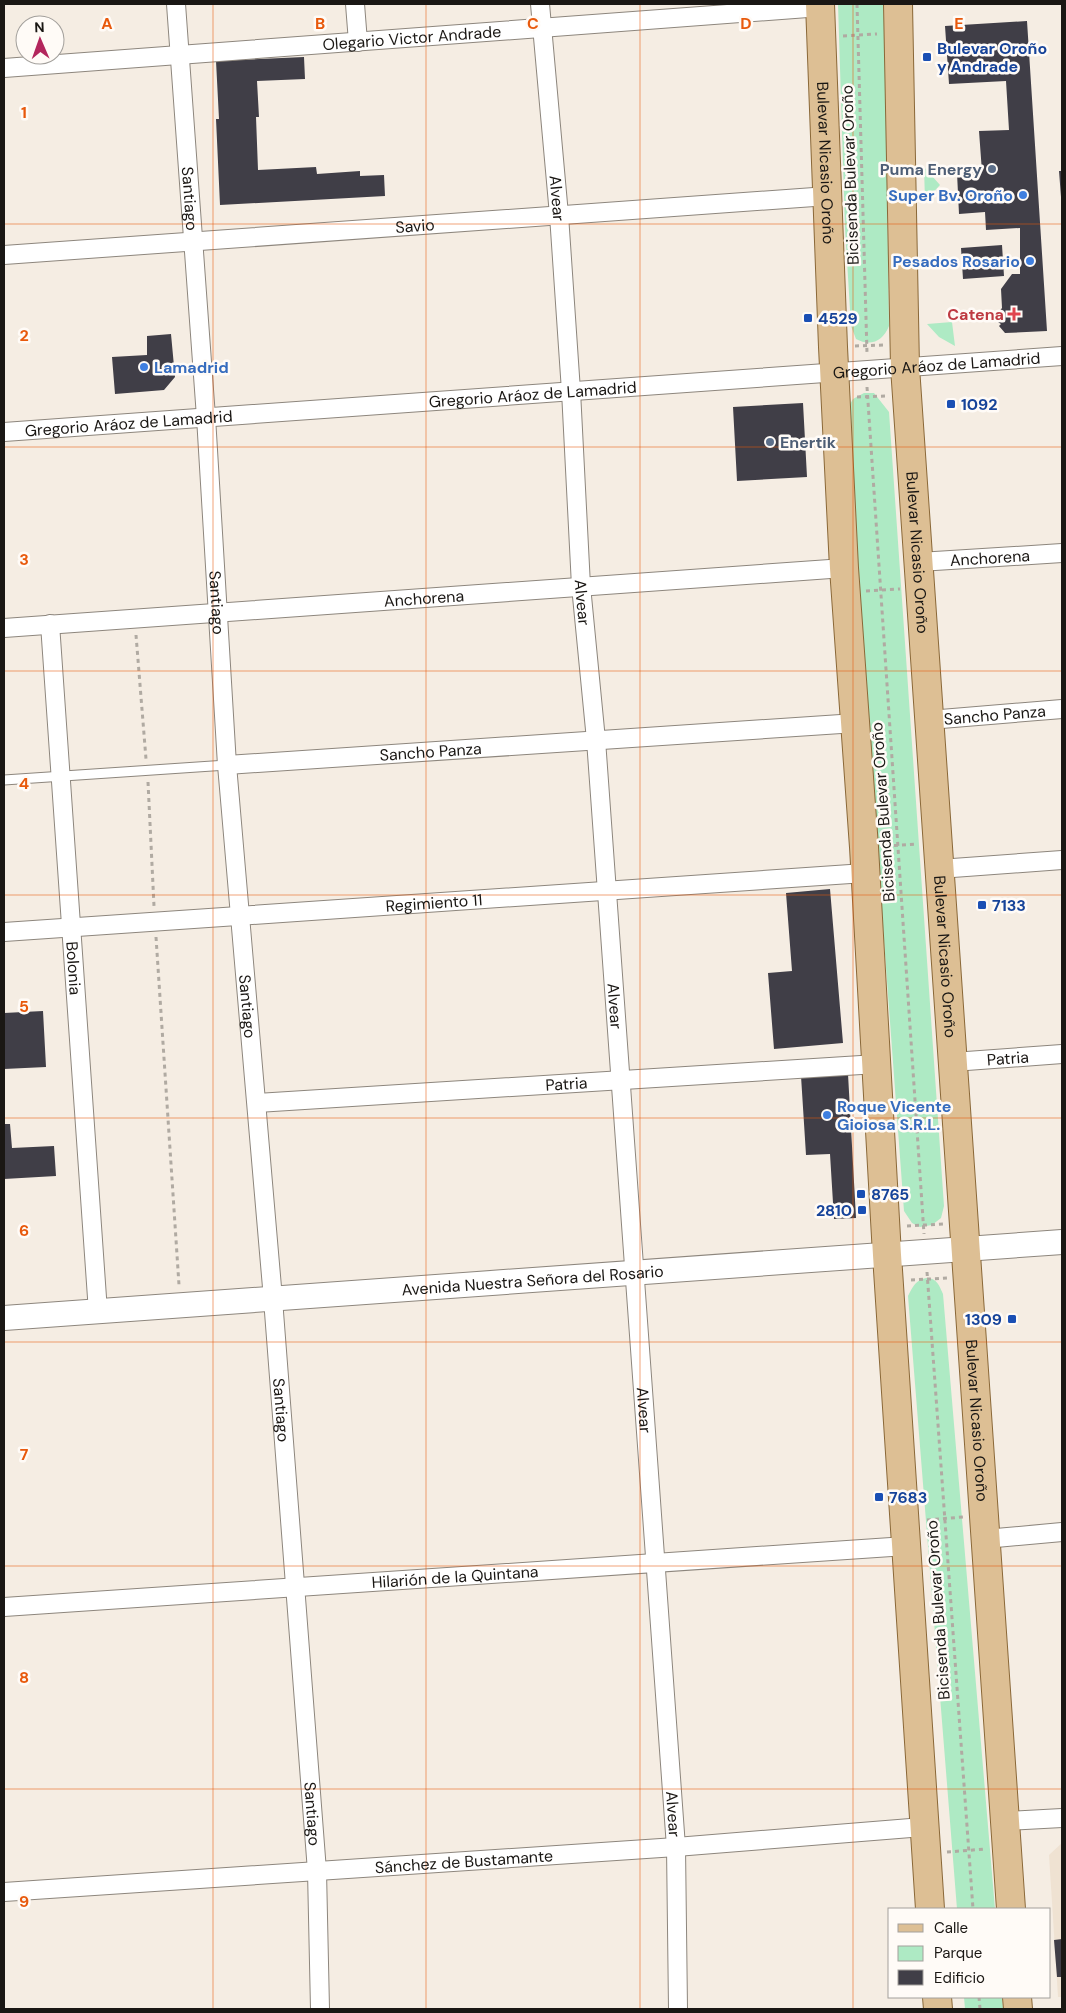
<svg xmlns="http://www.w3.org/2000/svg" width="1066" height="2013" viewBox="0 0 1066 2013" font-family="'DM Sans',sans-serif">
  <rect width="100%" height="100%" fill="#f5ede3"/>
  <path fill="#efe2d2" d="M1062,1843V1997H1058L1049,1855Z"/>
  <path fill="#aeeac4" d="M838,4H883L885,34L889,326C883,341 871,347 856,339L851,326L845,228Z
    M924,167L940,185L925,201Z
    M952,322L955,346L939,337L927,324Z
    M864,393H874L889,412L944,1206L941,1218L932,1225L920,1227L912,1223L904,1211L845,413L853,399Z
    M926,1278C937,1278 939,1285 943,1294L995,1909H957L908,1296C913,1286 916,1280 926,1278Z
    M964,1997H1002L1003,2009H965Z"/>
  <path fill="#403e47" d="M1027,21L1047,331L1005,333L999,326L1001,324L993,319L1002,308L1001,289L1012,274H1020V228L986,230L985,212L959,214L957,173L982,172L979,131L1009,130L1006,81L949,84L945,26Z
    M304,57L305,79L257,81L259,117H256L258,170L316,167L317,174L360,171V176L384,175L385,196L220,205L216,119H219L216,61Z
    M1059,171H1062V197H1061Z
    M1002,245L1004,276L963,279L961,248Z
    M171,334L175,377L164,390L115,394L112,357L147,355V336Z
    M803,403L807,477L737,481L733,407Z
    M830,889L843,1043L774,1049L768,973L792,971L786,893Z
    M43,1011L46,1067L4,1069V1013Z
    M848,1074L856,1218L834,1219L830,1154L806,1155L801,1076Z
    M4,1124H10L12,1148L54,1146L56,1176L4,1179Z
    M1062,1939V1977H1057L1054,1940Z"/>
  <g fill="none" stroke-linecap="round" stroke-linejoin="round">
    <g stroke="#8d867d" stroke-width="11">
      <path id="lane" d="M4,780L227,765"/>
    </g>
    <g stroke="#8d867d" stroke-width="20">
      <g id="street">
        <path id="s1" d="M176,4L206,417L227,765L273,1299L317,1871L320,2009"/>
        <path d="M355,4L358,42"/>
        <path id="s2" d="M540,4L559,215L571,391L581,586L596,740L676,1847L678,2009"/>
        <path id="s3" d="M4,68L821,7"/>
        <path id="s4" d="M4,255L828,196"/>
        <path id="s5" d="M4,432L1062,356"/>
        <path id="s6" d="M919,562L1062,553"/>
        <path id="s7" d="M50,624L98,1312"/>
        <path id="s8" d="M4,628L844,568"/>
        <path id="s9" d="M929,720L1062,709"/>
        <path id="s10" d="M227,765L856,723"/>
        <path d="M939,869L1062,860"/>
        <path id="s11" d="M4,932L865,873"/>
        <path id="s12" d="M953,1062L1062,1054"/>
        <path id="s13" d="M257,1103L877,1064"/>
        <path d="M985,1539L1062,1532"/>
        <path id="s14" d="M4,1607L906,1546"/>
        <path d="M1005,1821L1062,1818"/>
        <path id="s15" d="M4,1892L676,1847L923,1827"/>
      </g>
    </g>
    <g stroke="#8d867d" stroke-width="26">
      <g id="secondary">
        <path id="s16" d="M4,1318L1062,1242"/>
      </g>
    </g>
    <g stroke="#8a6838" stroke-width="30">
      <g id="primary">
        <path id="s17" d="M820,4L833,347L844,568L864,847L887,1255L930,1909"/>
        <path id="s18" d="M898,4L905,367L1011,1909"/>
        <path d="M937,1997L938,2009"/>
        <path d="M1017,1997L1018,2009"/>
      </g>
    </g>
    <path stroke="#b0aaa2" stroke-width="3" stroke-dasharray="4 4" stroke-linecap="butt" d="M857,4L867,353
      M843,36L877,34
      M855,346L883,345
      M867,387L924,1234
      M857,397L886,396
      M866,591L900,589
      M136,635L146,759
      M148,782L154,906
      M886,846L917,844
      M156,937L179,1285
      M907,1226L943,1224
      M927,1272L973,1909
      M911,1280L947,1278
      M927,1520L963,1517
      M947,1852L986,1849
      M979,1997L980,2009"/>
    <use href="#lane" stroke="#fff" stroke-width="9"/>
    <use href="#street" stroke="#fff" stroke-width="18"/>
    <use href="#secondary" stroke="#fff" stroke-width="24"/>
    <use href="#primary" stroke="#ddbf94" stroke-width="28"/>
  </g>
  <path fill="none" stroke="#e8590c" stroke-width="1" stroke-opacity="0.55" d="M213,4V2009M426,4V2009M640,4V2009M853,4V2009M4,224H1062M4,447H1062M4,671H1062M4,895H1062M4,1118H1062M4,1342H1062M4,1566H1062M4,1789H1062"/>
  <g fill="#1a4fb4" stroke="#fffbf7" stroke-width="2">
    <rect x="922" y="52" width="10" height="10" rx="2.5"/>
    <rect x="803" y="313" width="10" height="10" rx="2.5"/>
    <rect x="946" y="399" width="10" height="10" rx="2.5"/>
    <rect x="977" y="900" width="10" height="10" rx="2.5"/>
    <rect x="856" y="1189" width="10" height="10" rx="2.5"/>
    <rect x="857" y="1205" width="10" height="10" rx="2.5"/>
    <rect x="1007" y="1314" width="10" height="10" rx="2.5"/>
    <rect x="874" y="1492" width="10" height="10" rx="2.5"/>
  </g>
  <g fill="#5c6f8a" stroke="#fffbf7" stroke-width="2">
    <circle cx="992" cy="169" r="5"/>
    <circle cx="770" cy="442" r="5"/>
  </g>
  <g fill="#3f7fe0" stroke="#fffbf7" stroke-width="2">
    <circle cx="1023" cy="195" r="5"/>
    <circle cx="1030" cy="261" r="5"/>
    <circle cx="144" cy="367" r="5"/>
    <circle cx="827" cy="1115" r="5"/>
  </g>
  <path fill="#e0444e" stroke="#fffbf7" stroke-width="2" d="M1011.5 306.5h5v5h5v5h-5v5h-5v-5h-5v-5h5z"/>
  <g text-anchor="middle" dominant-baseline="central" stroke-width="5" stroke-linejoin="round" paint-order="stroke">
    <g font-size="16" fill="#1a1714" stroke="#fffbf7">
      <text stroke="none"><textPath href="#s3" startOffset="409">Olegario Victor Andrade</textPath></text>
      <text stroke="none"><textPath href="#s17" startOffset="159">Bulevar Nicasio Oroño</textPath></text>
      <text transform="translate(850 175) rotate(-92)">Bicisenda Bulevar Oroño</text>
      <text stroke="none"><textPath href="#s2" startOffset="195">Alvear</textPath></text>
      <text stroke="none"><textPath href="#s1" startOffset="195">Santiago</textPath></text>
      <text stroke="none"><textPath href="#s4" startOffset="412">Savio</textPath></text>
      <text stroke="none"><textPath href="#s5" startOffset="935">Gregorio Aráoz de Lamadrid</textPath></text>
      <text stroke="none"><textPath href="#s5" startOffset="530">Gregorio Aráoz de Lamadrid</textPath></text>
      <text stroke="none"><textPath href="#s5" startOffset="125">Gregorio Aráoz de Lamadrid</textPath></text>
      <text stroke="none"><textPath href="#s18" startOffset="549">Bulevar Nicasio Oroño</textPath></text>
      <text stroke="none"><textPath href="#s6" startOffset="71">Anchorena</textPath></text>
      <text stroke="none"><textPath href="#s8" startOffset="421">Anchorena</textPath></text>
      <text stroke="none"><textPath href="#s2" startOffset="600">Alvear</textPath></text>
      <text stroke="none"><textPath href="#s1" startOffset="600">Santiago</textPath></text>
      <text stroke="none"><textPath href="#s9" startOffset="66">Sancho Panza</textPath></text>
      <text stroke="none"><textPath href="#s10" startOffset="204">Sancho Panza</textPath></text>
      <text transform="translate(883 812) rotate(-94)">Bicisenda Bulevar Oroño</text>
      <text stroke="none"><textPath href="#s11" startOffset="431">Regimiento 11</textPath></text>
      <text stroke="none"><textPath href="#s18" startOffset="954">Bulevar Nicasio Oroño</textPath></text>
      <text stroke="none"><textPath href="#s7" startOffset="345">Bolonia</textPath></text>
      <text stroke="none"><textPath href="#s2" startOffset="1005">Alvear</textPath></text>
      <text stroke="none"><textPath href="#s1" startOffset="1005">Santiago</textPath></text>
      <text stroke="none"><textPath href="#s12" startOffset="55">Patria</textPath></text>
      <text stroke="none"><textPath href="#s13" startOffset="310">Patria</textPath></text>
      <text stroke="none"><textPath href="#s16" startOffset="530">Avenida Nuestra Señora del Rosario</textPath></text>
      <text stroke="none"><textPath href="#s1" startOffset="1410">Santiago</textPath></text>
      <text stroke="none"><textPath href="#s2" startOffset="1410">Alvear</textPath></text>
      <text stroke="none"><textPath href="#s18" startOffset="1419">Bulevar Nicasio Oroño</textPath></text>
      <text stroke="none"><textPath href="#s14" startOffset="452">Hilarión de la Quintana</textPath></text>
      <text transform="translate(938 1610) rotate(-94)">Bicisenda Bulevar Oroño</text>
      <text stroke="none"><textPath href="#s1" startOffset="1815">Santiago</textPath></text>
      <text stroke="none"><textPath href="#s2" startOffset="1815">Alvear</textPath></text>
      <text stroke="none"><textPath href="#s15" startOffset="461">Sánchez de Bustamante</textPath></text>
    </g>
    <g font-size="16" font-weight="bold" fill="#164399" stroke="#fffbf7" text-anchor="start">
      <text x="937" y="48">Bulevar Oroño<tspan x="937" dy="18">y Andrade</tspan></text>
      <text x="818" y="318">4529</text>
      <text x="961" y="404">1092</text>
      <text x="992" y="905">7133</text>
      <text x="871" y="1194">8765</text>
      <text x="852" y="1210" text-anchor="end">2810</text>
      <text x="1002" y="1319" text-anchor="end">1309</text>
      <text x="889" y="1497">7683</text>
    </g>
    <g font-size="16" font-weight="bold" fill="#4e5e75" stroke="#fffbf7" text-anchor="end">
      <text x="982" y="169">Puma Energy</text>
      <text x="780" y="442" text-anchor="start">Enertik</text>
    </g>
    <g font-size="16" font-weight="bold" fill="#366cbe" stroke="#fffbf7" text-anchor="end">
      <text x="1013" y="195">Super Bv. Oroño</text>
      <text x="1020" y="261">Pesados Rosario</text>
      <text x="154" y="367" text-anchor="start">Lamadrid</text>
      <text x="837" y="1106" text-anchor="start">Roque Vicente<tspan x="837" dy="18">Gioiosa S.R.L.</tspan></text>
    </g>
    <g font-size="16" font-weight="bold" fill="#be3a42" stroke="#fffbf7" text-anchor="end">
      <text x="1004" y="314">Catena</text>
    </g>
  </g>
  <g font-size="16" text-anchor="middle" font-weight="bold" fill="#e8590c" stroke="#fffbf7" stroke-width="5" stroke-linejoin="round" paint-order="stroke">
    <text x="107" y="29">A</text>
    <text x="320" y="29">B</text>
    <text x="533" y="29">C</text>
    <text x="746" y="29">D</text>
    <text x="959" y="29">E</text>
    <text x="24" y="118">1</text>
    <text x="24" y="341">2</text>
    <text x="24" y="565">3</text>
    <text x="24" y="789">4</text>
    <text x="24" y="1012">5</text>
    <text x="24" y="1236">6</text>
    <text x="24" y="1460">7</text>
    <text x="24" y="1683">8</text>
    <text x="24" y="1907">9</text>
  </g>
  <rect width="1066" height="2013" fill="none" stroke="#1a1714" stroke-width="10"/>
  <rect x="888" y="1908" width="162" height="90" fill="#fffbf7" stroke="#a3a09c"/>
  <rect x="898" y="1924" width="25" height="8" fill="#ddbf94" stroke="#a3a09c"/>
  <text x="934" y="1933" font-size="15" fill="#1a1714">Calle</text>
  <rect x="898" y="1946" width="25" height="15" fill="#aeeac4" stroke="#a3a09c"/>
  <text x="934" y="1958" font-size="15" fill="#1a1714">Parque</text>
  <rect x="898" y="1970" width="25" height="15" fill="#403e47" stroke="#a3a09c"/>
  <text x="934" y="1983" font-size="15" fill="#1a1714">Edificio</text>
  <g transform="translate(40 40) rotate(358)"><circle r="24" fill="#fffbf7" stroke="#a3a09c"/>
  <path d="M0-4L9 19L0 12L-9 19Z" fill="#b3265d"/>
  <text y="-8" font-size="14" font-weight="bold" text-anchor="middle" fill="#1a1714">N</text>
  </g>
</svg>
